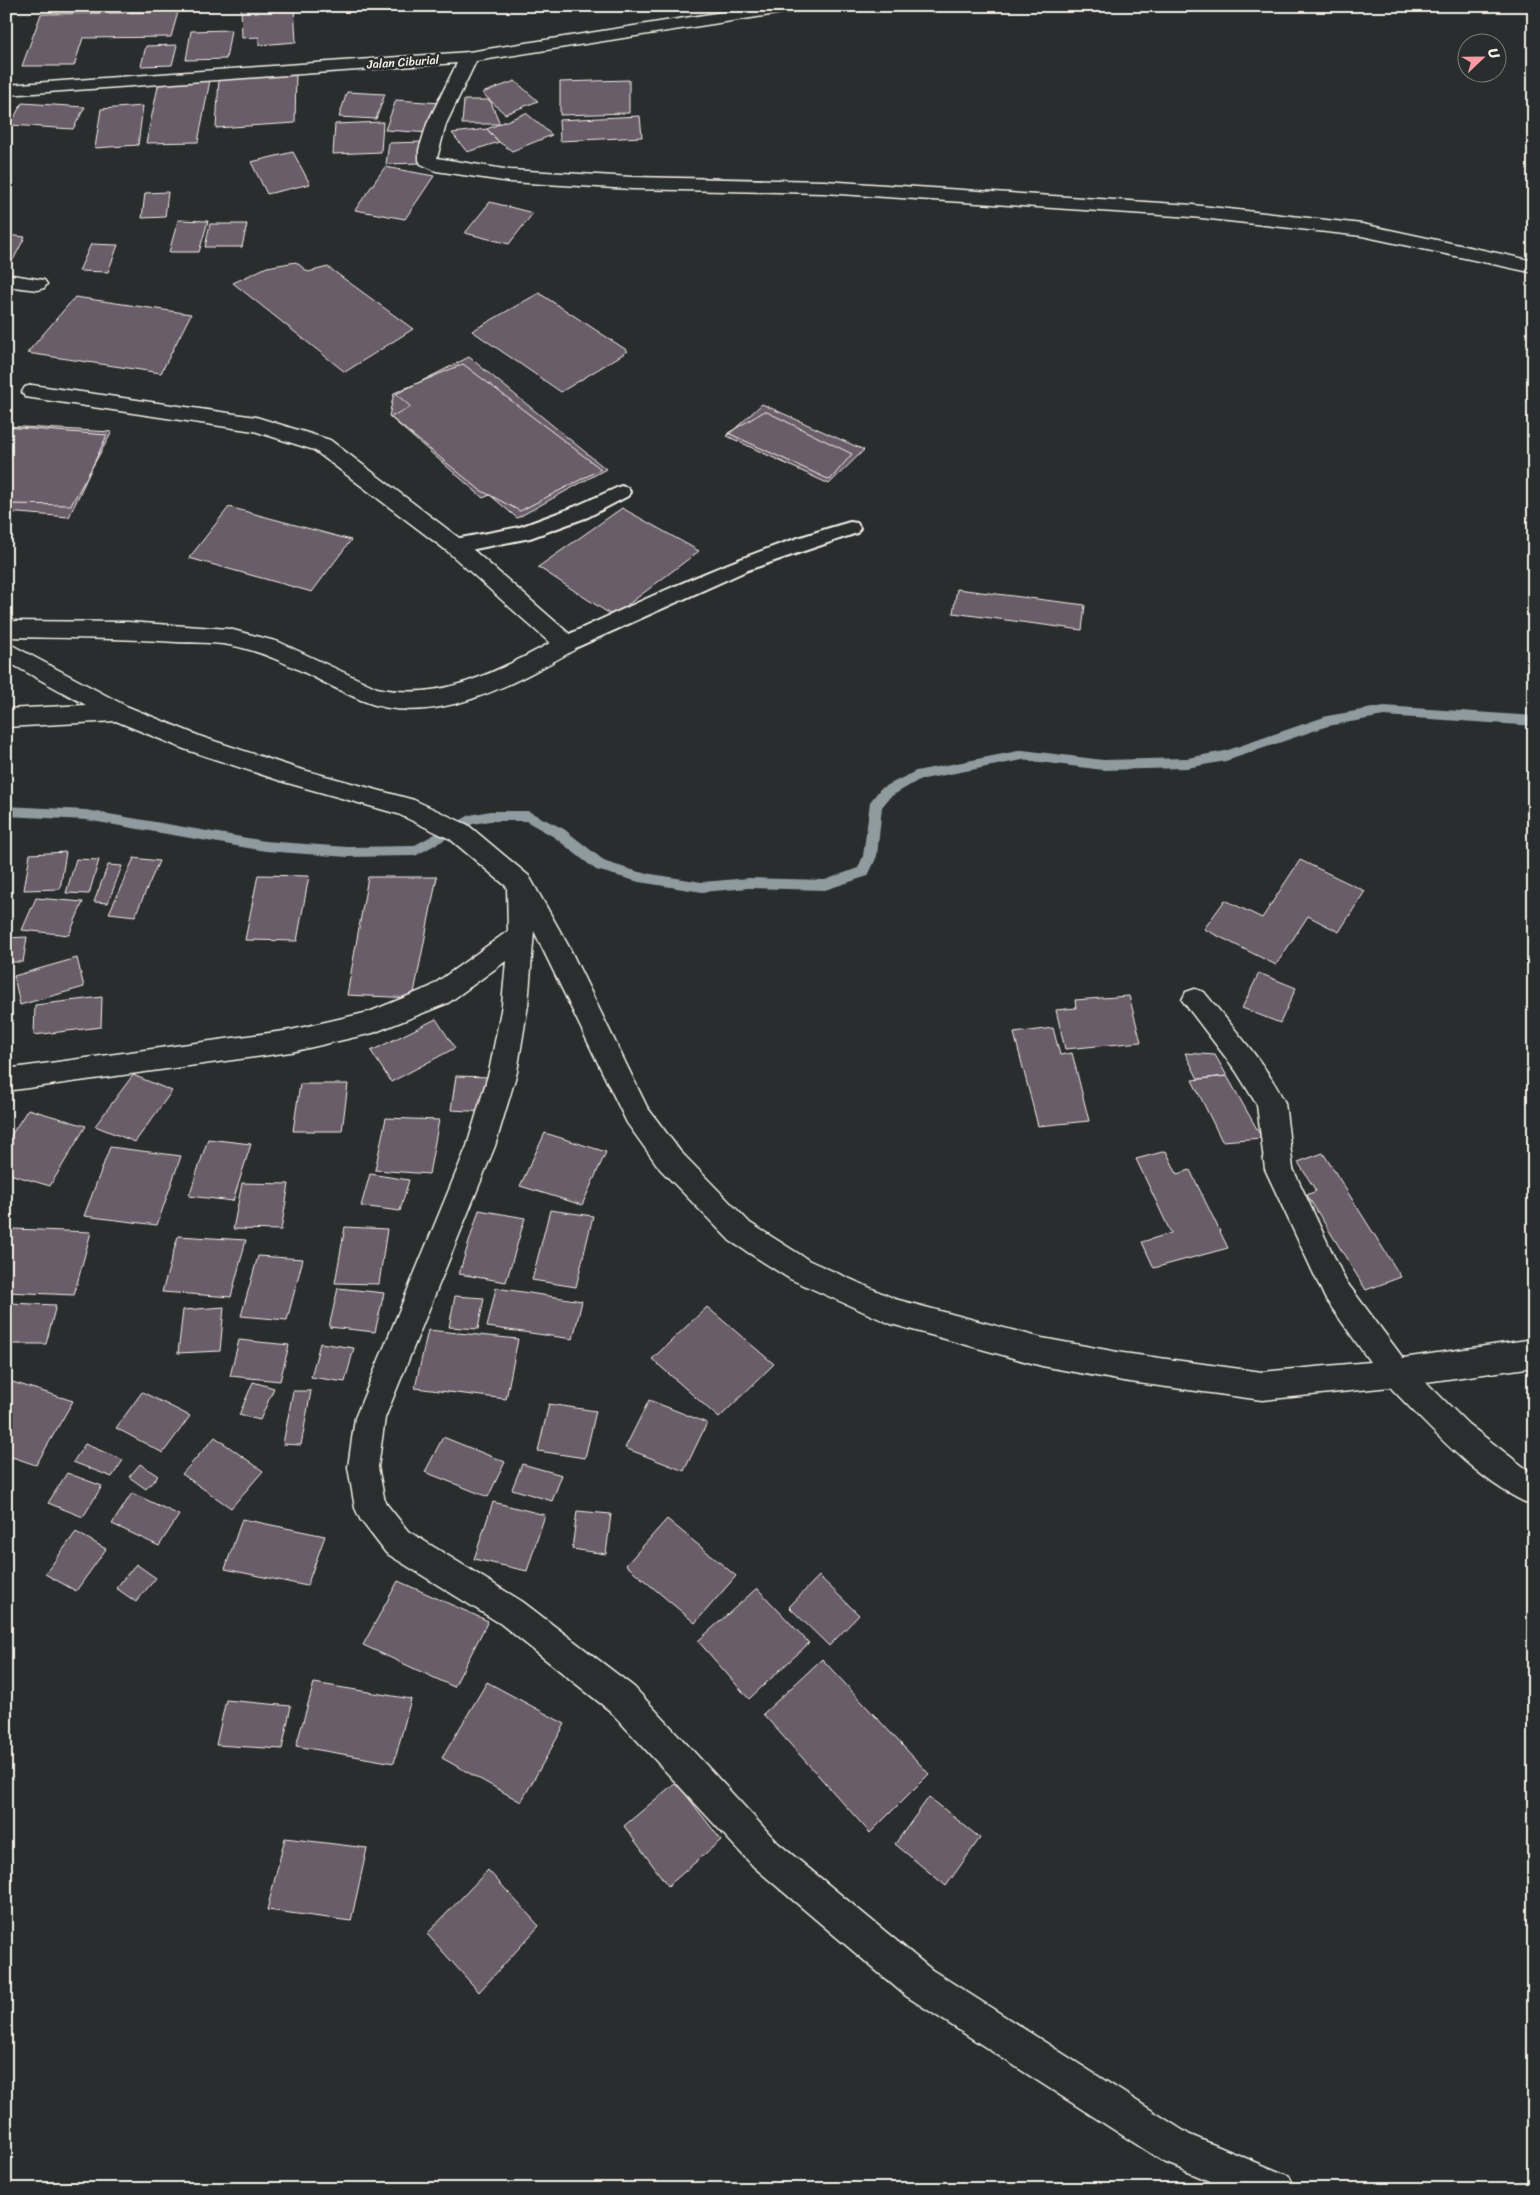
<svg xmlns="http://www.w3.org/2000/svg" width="1540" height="2195" viewBox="0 0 1540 2195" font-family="Sriracha,sans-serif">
  <rect width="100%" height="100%" fill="#2a2d2e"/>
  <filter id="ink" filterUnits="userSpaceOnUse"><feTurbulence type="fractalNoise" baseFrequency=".02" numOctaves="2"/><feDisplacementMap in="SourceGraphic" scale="10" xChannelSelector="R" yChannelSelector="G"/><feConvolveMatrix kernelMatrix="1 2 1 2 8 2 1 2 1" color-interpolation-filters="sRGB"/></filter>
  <g filter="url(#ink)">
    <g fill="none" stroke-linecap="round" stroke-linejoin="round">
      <path fill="#8f9b9f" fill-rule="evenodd" d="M1384,706L1534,716V726L1384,716L1328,726L1226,761L1187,768L1103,770L1023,760L919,780L890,797L882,807L877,856L868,876L825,890L749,888L702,892L639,882L596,870L554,837L526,821H490L473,824L415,856L347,857L265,851L86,820L6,816V806L86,810L265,841L347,847L413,846L470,815L490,811H528L564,829L606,862L639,872L702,882L749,878L825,880L858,868L863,856L870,802L880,789L916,771L1023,750L1103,760L1187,758L1225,751L1327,716Z"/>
    </g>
    <path fill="#6a5d6a" stroke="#f4f1e8" d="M241,6H294L296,42L259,45V37L242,38Z
      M178,12L171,37L83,38L74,66H22L41,14Z
      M231,30L226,59L186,60L191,31Z
      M177,45L172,65L141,66L146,46Z
      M296,73L295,123L216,128L219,78Z
      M210,80L198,142L146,143L159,82Z
      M629,80V113L560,115V82Z
      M515,81L538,101L505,114L482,93Z
      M347,92L385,94L376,119L339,117Z
      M396,100L441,103L431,133L385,130Z
      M464,100H490L500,124H462Z
      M22,103L85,107L73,129L10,125Z
      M143,106L138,145L95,148L101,109Z
      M526,113L552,135L512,151L499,142L487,129Z
      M640,116L642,137L560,141L559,120Z
      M383,122L381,152L333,154L335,124Z
      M487,129L499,142L467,152L452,133Z
      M424,142L422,163L386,164L389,143Z
      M293,152L310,184L267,194L251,162Z
      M385,167L434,176L405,219L355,210Z
      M168,192L165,217L142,218L145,193Z
      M490,202L533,213L509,244L465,233Z
      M178,220L208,221L199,252H169Z
      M210,224H247L242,247H205Z
      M6,235L25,237L13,260L6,259Z
      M91,244L118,245L108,272L79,271Z
      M296,262L308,272L328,267L413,329L345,372L233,283L267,267Z
      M539,293L628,351L561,392L472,331Z
      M75,297L191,314L161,373L27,353Z
      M469,357L606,469L517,518L490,495L483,498L390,417L411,407L396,394Z
      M463,364L601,469L520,511L480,490L389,416L394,393Z
      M762,404L864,450L829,484L727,436Z
      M765,411L852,454L830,480L728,433Z
      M6,426L112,432L71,505L6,504Z
      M6,427L107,435L69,517L6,512Z
      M229,507L351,540L312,592L189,558Z
      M622,508L699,551L613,616L538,567Z
      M957,589L1085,605L1082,630L953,613Z
      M66,852L60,889L24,890L30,854Z
      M134,858L159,861L135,916L109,913Z
      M76,859L99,860L89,894L66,893Z
      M1300,860L1365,891L1339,932L1308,916L1276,965L1204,929L1225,900L1262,918Z
      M108,865L122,866L108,903L94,902Z
      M258,875L309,876L297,941L245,940Z
      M368,877H437L413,998L347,995Z
      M36,898L83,902L69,935L22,930Z
      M27,937L23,962H6V938Z
      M77,958L84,987L20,1005L14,976Z
      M1259,973L1296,988L1280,1023L1242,1008Z
      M1129,996L1141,1042L1065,1049L1056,1010L1076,1008L1075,1000Z
      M102,997L101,1027L34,1035L35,1005Z
      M436,1019L455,1048L391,1082L371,1051Z
      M1053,1028L1060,1055L1072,1053L1089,1121L1038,1126L1014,1033Z
      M1185,1053L1215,1055L1227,1076L1198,1079Z
      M133,1075L172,1091L135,1142L95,1126Z
      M456,1076L491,1077L486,1112L451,1110Z
      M1227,1076L1262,1138L1222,1141L1192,1080Z
      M300,1084H348L342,1131H293Z
      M28,1109L86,1126L50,1186L6,1173V1143Z
      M386,1118L439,1120L429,1174L375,1170Z
      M545,1133L606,1152L582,1205L520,1186Z
      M208,1139L251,1144L233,1201L189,1196Z
      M110,1147L181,1156L157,1225L84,1216Z
      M1166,1151L1177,1174L1190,1170L1228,1248L1154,1268L1142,1242L1171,1233L1136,1159Z
      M1323,1153L1401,1277L1366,1290L1307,1195L1316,1191L1298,1162Z
      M370,1174L409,1180L400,1211L361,1206Z
      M242,1183L289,1184L281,1230L233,1229Z
      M479,1210L525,1218L506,1282L459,1274Z
      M550,1210L593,1216L576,1287L532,1280Z
      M345,1227L387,1229L379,1284L335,1283Z
      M13,1229L91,1232L74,1295L6,1292V1253Z
      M178,1236L246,1240L231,1297L162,1292Z
      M258,1256L303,1259L287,1320L241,1316Z
      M338,1288L384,1293L375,1332L329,1327Z
      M496,1288L582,1301L573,1339L487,1327Z
      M455,1296L484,1298L478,1329L449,1327Z
      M9,1303L56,1305L46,1344H6V1312Z
      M224,1307L220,1351L178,1353L183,1310Z
      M707,1307L774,1364L719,1418L652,1359Z
      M428,1330L518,1339L506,1399L415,1388Z
      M239,1340L289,1345L280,1381L230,1376Z
      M320,1343L354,1348L345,1382L311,1377Z
      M6,1380L73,1401L36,1465L6,1455Z
      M253,1382L274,1388L260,1420L239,1415Z
      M293,1391H311L301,1445L283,1444Z
      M142,1392L190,1416L163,1453L116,1428Z
      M649,1400L707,1423L684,1471L625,1448Z
      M549,1404L596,1411L585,1458L538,1451Z
      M215,1437L263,1471L231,1508L182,1474Z
      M443,1437L505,1462L488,1497L425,1472Z
      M85,1444L123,1460L112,1477L73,1462Z
      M140,1464L158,1476L146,1489L129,1477Z
      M522,1464L562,1475L552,1501L512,1489Z
      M67,1473L102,1486L83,1517L48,1503Z
      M132,1493L179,1515L159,1546L112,1524Z
      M493,1502L545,1515L527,1571L474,1559Z
      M577,1511L611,1514L606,1554L572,1549Z
      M242,1519L325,1536L307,1586L225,1569Z
      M667,1519L736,1576L695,1623L626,1565Z
      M76,1532L106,1549L76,1591L45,1574Z
      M136,1564L156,1578L136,1602L116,1588Z
      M819,1576L859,1615L829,1646L789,1607Z
      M398,1581L488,1621L454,1687L363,1645Z
      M757,1588L809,1643L749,1699L698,1641Z
      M822,1659L929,1774L870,1833L763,1714Z
      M487,1682L565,1724L521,1802L442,1758Z
      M314,1683L411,1699L394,1763L296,1746Z
      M226,1700L291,1706L282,1749L216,1745Z
      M676,1782L721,1840L668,1886L624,1826Z
      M929,1797L980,1838L946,1886L895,1844Z
      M285,1838L367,1848L351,1921L267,1910Z
      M488,1870L539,1926L479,1992L427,1934Z"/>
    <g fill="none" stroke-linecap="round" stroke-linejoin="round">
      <g stroke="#f4f1e8" stroke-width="4">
        <path id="lane" d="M621,486L628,488L630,492L628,496L588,517L530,538L455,553L448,551L445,546L448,541L455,539L520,527L574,507Z
          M850,522L857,523L860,528L857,533L748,570L573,649L566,651L559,649L556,644L559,639C654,595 749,550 850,522Z"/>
      </g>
      <g stroke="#f4f1e8" stroke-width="3">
        <path id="street" d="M761,6H804L802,10L796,11L476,61L446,124L437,158L510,170L632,177L824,181L1192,205L1362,224L1534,261V273L1362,236L1192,217L824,193L632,189L510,182L436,171L421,164L419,160V150L427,124L457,63L6,95V85L469,52Z
          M6,274L44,280L47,284L44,288L37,290L6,286Z
          M32,385L256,417L330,440L463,541L574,638L578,644L574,650C514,684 432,730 361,700C318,682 276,653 229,645C212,642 194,643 176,642C120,638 63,638 6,637V621L128,622L229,629L279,642L377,688C439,702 497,672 550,643L447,551L314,450L254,431L25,397L22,392L25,387Z
          M6,642L126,706L202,737L296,768L414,800L468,825L529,876L569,947L647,1107L680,1151L750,1223L810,1261L895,1299L1042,1338L1123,1353L1262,1372L1370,1362L1325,1298L1265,1169L1257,1105L1236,1071L1182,1000L1186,992L1195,989L1204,992C1233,1028 1265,1062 1285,1103L1293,1169L1345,1280L1403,1358L1534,1339V1367L1426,1382L1468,1424L1534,1475V1506C1481,1485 1430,1428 1390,1387L1262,1400L1123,1381L1042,1366L891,1324L790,1279L730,1241L660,1169L627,1123L534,931L528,1005L517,1072L495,1146L385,1418L378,1467L385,1502L408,1531L523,1602L634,1687L778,1843L932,1970L1190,2135L1289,2176L1295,2189H1229L1164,2162L906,1996L754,1867L610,1711L501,1624L386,1553L360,1519L355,1508L348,1467L355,1418L467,1146L489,1072L502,1005L506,961L448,1003L373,1033L291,1052L6,1091V1069L291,1030L369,1012L430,987L508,931L507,887L450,839L398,814L284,782L184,749L116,721L6,727V709L86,705L6,661Z"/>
      </g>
      <use href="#lane" fill="#2a2d2e" fill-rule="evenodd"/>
      <use href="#street" fill="#2a2d2e" fill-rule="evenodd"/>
    </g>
  </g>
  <g text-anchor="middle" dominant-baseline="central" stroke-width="5" stroke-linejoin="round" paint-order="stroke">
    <g font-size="12" fill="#f4f1e8" stroke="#2a2d2e">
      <text transform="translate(403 62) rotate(-4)">Jalan Ciburial</text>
    </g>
  </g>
  <rect width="1540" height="2195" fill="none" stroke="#2a2d2e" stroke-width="25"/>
  <rect x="12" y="12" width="1515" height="2170" fill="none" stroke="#f4f1e8" stroke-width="2" filter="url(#ink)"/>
  <g transform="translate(1482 58) rotate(68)"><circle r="24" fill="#2a2d2e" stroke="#7b7b78"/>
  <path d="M0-4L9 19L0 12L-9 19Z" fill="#ff9aa2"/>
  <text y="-8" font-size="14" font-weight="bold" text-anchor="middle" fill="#f4f1e8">U</text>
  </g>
</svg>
